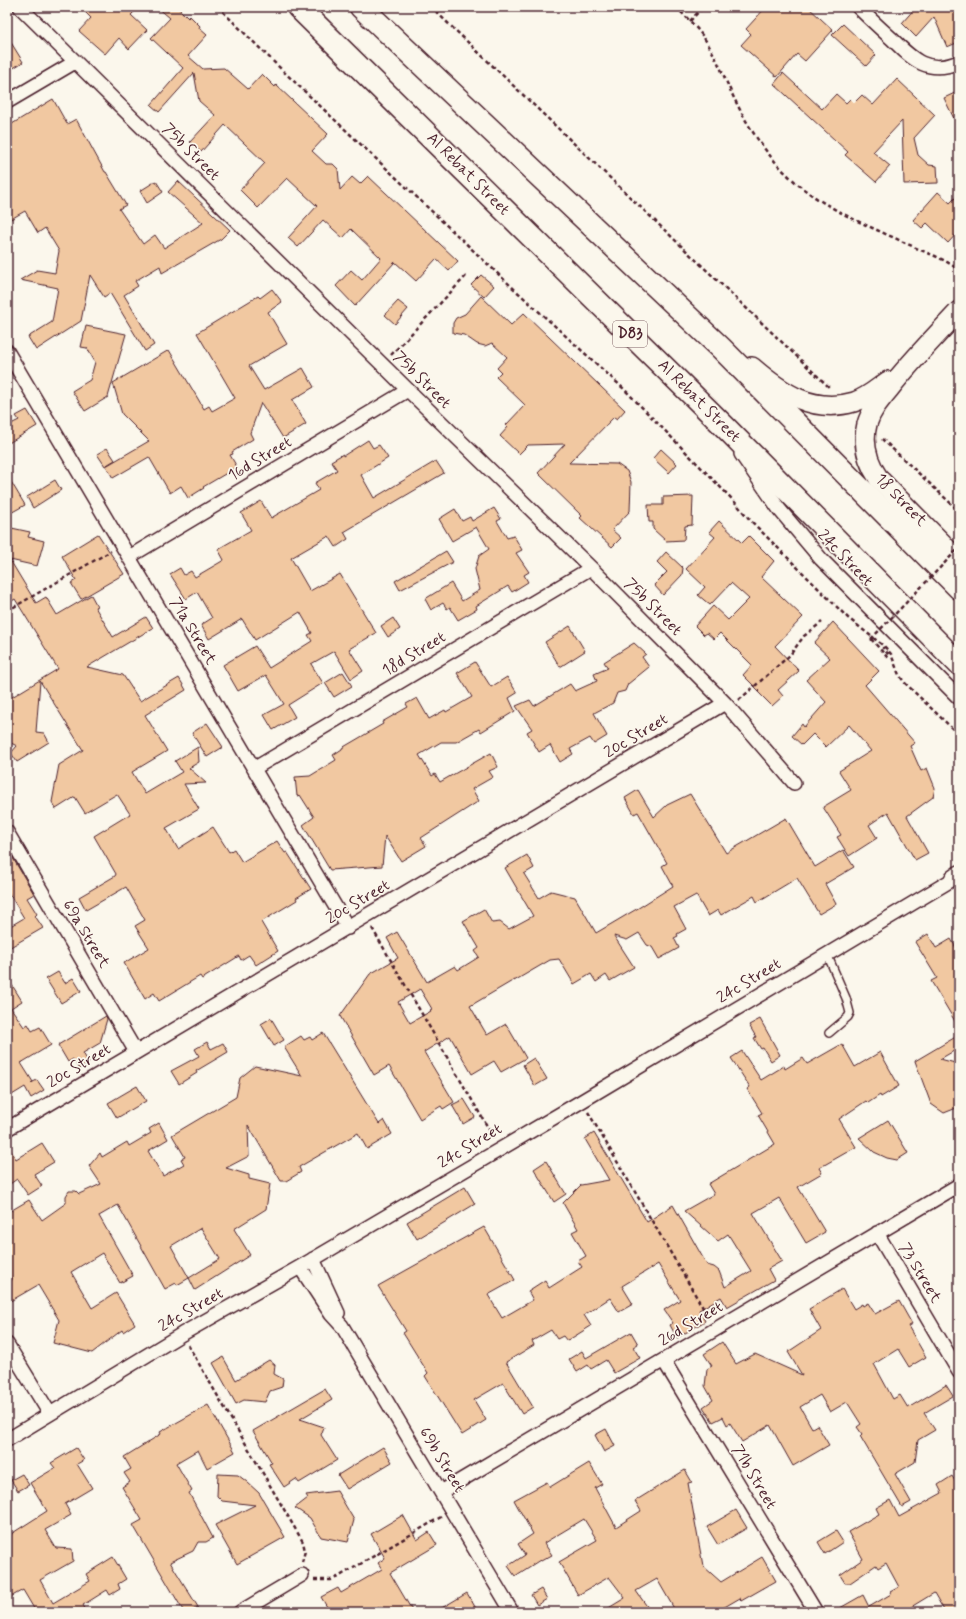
<svg xmlns="http://www.w3.org/2000/svg" width="966" height="1619" viewBox="0 0 966 1619" font-family="Mynerve,sans-serif">
  <rect width="100%" height="100%" fill="#fbf7ec"/>
  <filter id="ink" filterUnits="userSpaceOnUse"><feTurbulence type="fractalNoise" baseFrequency=".025" numOctaves="2"/><feDisplacementMap in="SourceGraphic" scale="8" xChannelSelector="R" yChannelSelector="G"/><feConvolveMatrix kernelMatrix="1 2 1 2 8 2 1 2 1" color-interpolation-filters="sRGB"/></filter>
  <g filter="url(#ink)">
    <path fill="#f1c8a1" stroke="#4a1f2b" fill-rule="evenodd" d="M80,7H139L131,15L147,30L129,49L119,38L105,54L79,31L91,18Z
      M157,7H177L188,18L190,16L200,26L199,28L207,35L188,56L203,69L224,68L248,89L262,74L275,87L276,85L328,134L312,151L326,164H333L338,169L340,190L352,177L360,184L368,176L458,261L449,271L436,259L416,281L395,262L355,306L336,286L351,270L362,280L381,258L351,229L343,238L323,220L298,247L288,238L317,206L287,178L258,208L240,190L265,163L225,125L201,152L190,142L215,115L199,101L194,73L159,112L151,105L183,68L151,38L170,18Z
      M766,7H808L833,30L805,61L797,54L777,77L741,45L751,34L746,29Z
      M916,7H959V42L947,47L934,17L916,37L902,23Z
      M843,24L876,55L866,66L832,35Z
      M7,36L23,62L7,72Z
      M783,73L822,109L836,94L846,103L850,99L854,103L862,95L873,105L897,79L935,115L914,138L918,155L929,165L937,166L938,183L904,184L902,121L873,152L890,166L876,182L845,155L848,152L774,84Z
      M959,91V129L944,98Z
      M53,99L67,124L76,119L105,172H106L126,205L119,209L143,244L155,235L164,248L203,223L168,192L178,181L230,230L221,239L162,273L160,266L135,281L138,286L124,295L154,345L145,351L110,293L104,297L90,275L81,321L36,350L28,337L52,322L58,288L20,280L37,270L55,273L59,251L45,228L38,233L25,211L11,219L7,212V127Z
      M156,181L163,192L147,203L140,191Z
      M938,192L950,203L959,194V231L948,243L927,223L922,228L913,220Z
      M481,275L494,286L484,297L471,285Z
      M272,289L282,302L268,312L287,344L249,366L264,390L303,368L314,387L292,400L306,424L283,438L261,403L250,433L253,439L232,452L233,454L230,455L237,467L203,487L204,488L188,498L181,486L170,493L149,457L113,478L106,466L149,441L122,414L113,383L169,350L204,409L209,406L212,411L235,398L197,333L258,296L260,298Z
      M481,296L511,325L524,313L625,410L617,419L614,417L569,463L617,464L627,471L631,482L630,511L612,530L621,538L612,547L580,518L582,516L538,473L565,444L528,445L519,454L500,436L508,427L506,425L525,405L496,377L501,372L497,368L507,357L492,343L485,346L477,344L464,335L453,333V323L456,318L465,314Z
      M398,301L408,309L395,324L385,315Z
      M86,326L126,334L108,397L85,411L72,391L90,380L95,362L87,348L81,347Z
      M27,410L37,426L7,444V426L19,420L16,416Z
      M368,440L373,448L379,445L388,458L361,475L374,498L436,461L444,473L344,532L348,539L336,547L329,536L291,558L310,591L340,574L376,633L349,649L363,671L351,679L334,651L311,664L323,683L288,705L295,717L273,730L264,715L284,704L266,675L238,691L223,665L255,646L269,668L312,641L308,635L312,633L300,612L255,640L242,619L209,639L201,625L212,618L197,592L186,599L170,574L180,568L184,575L191,571L195,577L224,560L218,549L251,530L241,513L261,501L271,518L319,490L315,483L337,470L331,461L343,454V456Z
      M107,448L115,460L105,466L97,454Z
      M661,449L677,464L669,473L653,458Z
      M7,475L25,505L7,515Z
      M55,480L61,490L33,508L27,497Z
      M693,496L692,525L685,526L684,540L666,541L653,529V522H649L648,505H663V497Z
      M494,508L501,519L497,521L507,538L514,536L522,550L516,553L529,572L524,575L528,582L512,592L508,586L476,606L477,609L458,620L450,607L447,609L443,603L431,610L425,599L451,583L462,601L480,590L475,569L479,556L489,549L476,527L452,541L439,519L455,509L462,521L470,517L472,521Z
      M719,521L742,543L749,536L774,561L761,577L803,617L775,646L799,671L778,690L783,696L772,706L758,692L759,691L743,675L752,665L720,633L714,639L707,633L704,635L695,626L713,606L728,620L749,599L731,583L710,605L698,595L705,587L686,569L715,537L709,532Z
      M7,527L30,532L28,537L44,541L37,566L10,560L36,603L46,597L57,615L91,595L97,606L95,607L113,637L146,617L153,628L87,667L123,675L140,701L179,678L186,690L145,715L167,751L132,772L145,794L182,772L175,761L198,747L199,762L189,768L206,783L184,784L199,809L166,828L178,849L213,827L229,852L234,849L242,862L277,841L285,853L287,852L311,889L296,898L297,900L261,922L278,951L256,965L249,955L241,960L239,956L202,979L200,976L159,1001L154,993L145,999L124,963L149,948L135,926L145,920L126,887L86,910L79,897L115,876L116,874L94,836L130,814L117,794L85,813L75,797L56,809L52,802L59,765L83,750L40,681L36,732L44,733L49,742L17,762L11,753L17,746L7,741L10,734L7,731V700L58,669L15,599L7,604Z
      M98,534L124,574L81,599L71,583L76,580L62,556Z
      M446,551L453,562L400,590L395,581Z
      M666,552L683,568L682,575L663,595L654,585L667,572L657,562Z
      M393,618L400,629L388,637L381,626Z
      M833,622L879,671L865,685L915,743L910,746L921,771L927,768L935,788L933,797L907,816L928,853L915,860L888,812L869,825L877,838L849,856L837,837L841,835L823,807L851,790L839,771L871,751L849,725L826,747L813,734L802,745L792,736L802,724L804,727L826,702L806,680L830,658L814,643Z
      M570,626L585,651L560,667L545,642Z
      M634,643L646,654L642,657L649,667L628,684L625,691L617,693L613,703L594,713L607,736L594,744L590,738L570,749L573,754L560,762L550,745L539,752L527,732L532,729L516,706L530,700L534,706L570,684L575,691L597,681L594,674L608,668L604,662Z
      M475,662L491,687L507,677L517,693L509,698L515,711L481,732L479,729L456,742H441L419,755L432,776L435,774L440,782L491,753L498,767L489,771L493,777L472,789L479,801L421,838L426,846L401,861L385,836L382,866L330,870L303,825L314,817L300,795L297,796L295,777L310,776L336,760L333,755L342,749V748L383,724L382,722L408,707L406,704L417,698L429,719L445,710L446,712L472,697L457,673Z
      M343,672L352,686L334,697L325,683Z
      M207,723L223,747L207,757L192,733Z
      M638,790L654,817L667,805L690,794L726,853L786,818L815,867L843,850L854,867L825,884L836,904L819,914L797,878L757,902L754,896L721,915L718,910L708,916L696,895L674,907L686,929L677,934L678,936L674,938L679,948L659,959L652,947L647,945L639,933L627,940L614,936L634,967L610,981L606,975L596,982L591,974L574,984L559,959L550,960L514,981V980L470,1006L487,1035L506,1024L526,1058L501,1072L494,1061L472,1074L450,1036L424,1052L454,1102L443,1109L441,1106L420,1119L389,1066L374,1075L340,1016L370,974L398,958L387,938L397,932L427,982L455,966L458,970L479,957L475,951L479,948L463,921L484,909L492,923L500,922L509,929L533,916L505,868L527,855L534,868L524,874L539,898L551,891L575,897L596,933L640,907L673,886L662,866L667,863L638,812L634,814L625,798ZM420,989L432,1009L430,1010L431,1011L410,1023L398,1002Z
      M7,848L34,894L27,898L37,914L35,916L43,928L7,949V928L24,918L7,890Z
      M928,934L936,948L951,939L959,953V1028L931,981L937,978L915,942Z
      M58,972L65,983L73,978L81,991L61,1003L46,979Z
      M7,977L22,1001L11,1008L24,1027L28,1024L32,1031L40,1027L51,1045L21,1063L33,1082L31,1083L37,1080L44,1090L31,1098L25,1087L7,1098Z
      M106,1016L107,1019L100,1043L83,1053L89,1063L79,1069L73,1059L68,1062L58,1045Z
      M271,1018L284,1040L274,1046L261,1024Z
      M760,1019L780,1055L771,1061L763,1048L761,1049L754,1038L756,1037L749,1025Z
      M323,1033L379,1124L384,1120L392,1134L367,1149L358,1133L299,1167L301,1172L286,1181H281L248,1125L249,1156L226,1168L249,1175V1179L270,1184L266,1209L234,1229L250,1255L195,1290L189,1278L177,1285L176,1283L165,1289L118,1205L99,1216L133,1276L120,1283L102,1253L71,1272L92,1308L116,1293L135,1324L123,1332L122,1330L92,1353L53,1343L59,1320L38,1285L7,1303V1283L12,1280L7,1271V1213L29,1200L42,1220L66,1203V1196L69,1191H76L79,1194L101,1184L89,1166L100,1153L102,1157L127,1142L129,1146L151,1133L149,1129L159,1123L168,1139L148,1151L163,1176L184,1164L181,1159L185,1157L172,1135L236,1097L240,1078L255,1066L302,1076L284,1047L301,1036L304,1040L310,1037L312,1040ZM201,1228L220,1259L189,1278L171,1246Z
      M959,1035V1048L940,1059L959,1064V1107L944,1113L931,1104L915,1061Z
      M207,1042L211,1049L223,1043L228,1052L196,1071L197,1073L179,1084L171,1071L199,1056L195,1049Z
      M842,1044L855,1067L880,1052L899,1086L881,1097L880,1095L868,1103L866,1101L839,1119L856,1147L819,1168L822,1173L798,1187L825,1232L806,1243L779,1198L753,1213L782,1261L768,1269L774,1280L727,1307L721,1297L699,1310L705,1321L677,1338L670,1325L673,1323L664,1310L680,1300L658,1264L622,1286L633,1304L619,1312L610,1298L584,1315L591,1326L567,1341L563,1336L557,1339L551,1330L532,1341L534,1345L506,1362L533,1407L522,1414L503,1383L474,1400L486,1420L462,1435L425,1376L428,1373L403,1333L406,1331L378,1286L484,1227L515,1280L488,1295L502,1318L533,1300L528,1291L545,1280L549,1288L582,1267L578,1261L586,1256L572,1232L578,1229L563,1203L581,1185L609,1180L585,1139L594,1133L647,1222L673,1205L707,1265L714,1267L719,1271L725,1287L751,1271L728,1234L718,1241L684,1211L714,1194L708,1184L775,1144L758,1115L762,1113L747,1089L750,1087L731,1058L742,1051L761,1080L784,1066L785,1069L803,1058L807,1064Z
      M534,1058L547,1079L535,1086L523,1065Z
      M137,1086L146,1101L117,1118L108,1103Z
      M464,1099L475,1117L463,1124L452,1105Z
      M888,1120L908,1153L897,1160L887,1158L874,1152L859,1138Z
      M42,1143L54,1162L34,1174L42,1186L28,1195L17,1179L7,1186V1144L16,1159Z
      M546,1161L566,1194L554,1202L534,1169Z
      M465,1187L475,1204L417,1239L407,1222Z
      M842,1289L854,1309L862,1304L863,1306L868,1303L875,1314L899,1301L912,1324L908,1326L926,1357L909,1367L898,1349L874,1364L893,1399L900,1395L908,1408L946,1385L953,1396L924,1413L935,1430L918,1440L915,1462L895,1474L911,1502L902,1507L860,1436L862,1434L857,1427L861,1424L847,1402L830,1412L820,1395L800,1407L812,1428L817,1425L829,1445L793,1466L770,1425L742,1442L730,1423L727,1425L723,1417L713,1422L703,1407L713,1400L705,1386L707,1369L712,1366L704,1354L722,1342L736,1364L755,1354L802,1375L788,1352L821,1330L809,1309Z
      M631,1332L638,1344L633,1347L640,1358L614,1373L606,1360L591,1369L588,1365L577,1372L569,1359L582,1351L586,1358Z
      M223,1357L236,1380L269,1360L275,1365L274,1374L283,1379L282,1387L270,1391L265,1402L244,1400L236,1404L213,1363Z
      M325,1389L332,1400L300,1419L324,1427L321,1435L337,1460L299,1483L296,1479L284,1487L269,1464L272,1463L253,1431Z
      M208,1405L235,1452L207,1468L198,1450L176,1463L192,1491L189,1493L213,1538L206,1542H198L193,1551L170,1562L198,1607L189,1612H184L133,1525L142,1520L122,1487L130,1482L124,1473L131,1469L124,1457L161,1434L160,1432Z
      M606,1429L615,1446L604,1452L595,1435Z
      M383,1447L392,1462L347,1489L338,1475Z
      M76,1448L84,1460L77,1464L92,1488L65,1504L71,1515L45,1530L56,1548L72,1549L73,1561L40,1580L53,1603L90,1581L86,1574L113,1557L126,1579L118,1584L120,1589L110,1595L107,1590L83,1605L87,1612H36L23,1590L7,1599V1553L11,1534L47,1511L30,1483L55,1468L51,1463Z
      M589,1463L602,1484L595,1488L616,1527L641,1511L635,1501L685,1470L692,1482L688,1483L703,1566L721,1582L762,1557L776,1581L741,1601L740,1598L716,1612H676L657,1579L636,1591L651,1612H602L625,1598L609,1577L578,1595L559,1562L597,1540L584,1519L544,1543L552,1555L541,1561L540,1560L515,1576L508,1566L525,1555L518,1544L533,1534L514,1500L547,1482L550,1487Z
      M22,1474L29,1485L18,1491L11,1480Z
      M218,1474L238,1475L247,1482L259,1493L285,1537L237,1564L215,1525L255,1505L222,1501L217,1496Z
      M952,1476L959,1488V1612H945L934,1593L911,1607L914,1612H833L863,1595L869,1607L891,1594L890,1592L899,1587L886,1563L878,1568L876,1565L850,1583H845L840,1575L863,1559L848,1532L879,1514L876,1508L890,1500L899,1517L942,1493L938,1485Z
      M337,1491L354,1520L348,1542L321,1537L310,1518L295,1508L308,1498L306,1495Z
      M736,1510L747,1528L718,1545L707,1527Z
      M403,1515L417,1540L429,1532L437,1545L390,1573L413,1612H384L381,1606L372,1612H330L321,1597L338,1588L341,1593L382,1569L378,1563L385,1558L371,1534Z
      M836,1531L843,1542L825,1554L818,1542Z
      M541,1589L547,1599L537,1605L531,1595Z
      M467,1593L478,1612H435Z"/>
    <g fill="none" stroke-linecap="round" stroke-linejoin="round">
      <g stroke="#4a1f2b" stroke-width="10">
        <path id="lane" d="M827,954L846,998L850,1013L848,1017L829,1033"/>
      </g>
      <g stroke="#4a1f2b" stroke-width="16">
        <path id="street" d="M20,7L408,390L591,568L725,703L794,783
          M858,7C869,18 881,29 892,39C913,60 928,75 959,62
          M7,102L75,62
          M7,351L348,928
          M741,454L779,509L821,559L959,698
          M129,557L408,390
          M255,768L591,568
          M7,832L136,1052
          M7,1129L725,703
          M877,1233L959,1372
          M313,1259L338,1313
          M300,1267L331,1314L342,1326L512,1612
          M7,1344L50,1414
          M664,1361L816,1612
          M7,1440L182,1334L300,1267L582,1101L950,881L952,877L959,872
          M441,1492L959,1185
          M240,1612L302,1575"/>
      </g>
      <g stroke="#4a1f2b" stroke-width="22">
        <path id="secondary" d="M959,311C935,337 911,361 890,388C881,399 871,410 867,424C862,444 868,463 879,479L942,543L959,563
          M752,367C782,393 813,414 854,402C867,398 878,388 888,381"/>
      </g>
      <g stroke="#4a1f2b" stroke-width="25">
        <path id="highway" d="M298,7L725,427L959,664
          M361,7L721,348L959,588"/>
      </g>
      <path stroke="#4a1f2b" stroke-width="2.5" stroke-dasharray="4 3" stroke-linecap="butt" d="M218,7L282,70L512,287L624,389L733,500L751,521L848,618L885,647L891,654L899,675L905,683L959,735
        M431,7L830,388
        M676,7C686,17 698,28 706,41C719,61 726,83 737,104C751,132 769,158 792,179C826,211 875,228 916,248C931,255 947,259 959,271
        M690,21L703,7
        M391,355L468,274
        M882,439L959,511
        M7,611L111,551
        M871,639L887,657L889,655L883,648L885,647
        M739,700L790,655L804,636L822,622
        M955,894L959,902
        M372,928L494,1138
        M588,1112L709,1318
        M188,1345L303,1542L305,1551L302,1562
        M314,1580H331L338,1577L441,1517"/>
      <use href="#lane" stroke="#fbf7ec" stroke-width="7"/>
      <use href="#street" stroke="#fbf7ec" stroke-width="13"/>
      <use href="#secondary" stroke="#fbf7ec" stroke-width="19"/>
      <use href="#highway" stroke="#fbf7ec" stroke-width="22"/>
      <path stroke="#4a1f2b" stroke-width="2.5" stroke-dasharray="4 3" stroke-linecap="butt" d="M871,639L959,548"/>
    </g>
  </g>
  <g text-anchor="middle" dominant-baseline="central" stroke-width="3.5" stroke-linejoin="round" paint-order="stroke">
    <rect fill="#fbf7ec" stroke="#7f6065" stroke-width="1" x="613" y="321" width="34" height="26" rx="3"/>
    <g font-size="15" font-weight="bold" fill="#4a1f2b">
      <text x="630" y="334">D83</text>
    </g>
    <g font-size="16" fill="#4a1f2b" stroke="#fbf7ec">
      <text transform="translate(191 152) rotate(45)">75b Street</text>
      <text transform="translate(468 174) rotate(45)">Al Rebat Street</text>
      <text transform="translate(422 380) rotate(45)">75b Street</text>
      <text transform="translate(699 401) rotate(45)">Al Rebat Street</text>
      <text transform="translate(260 459) rotate(-31)">16d Street</text>
      <text transform="translate(901 500) rotate(46)">18 Street</text>
      <text transform="translate(845 558) rotate(46)">24c Street</text>
      <text transform="translate(653 607) rotate(45)">75b Street</text>
      <text transform="translate(193 631) rotate(59)">71a Street</text>
      <text transform="translate(414 654) rotate(-31)">18d Street</text>
      <text transform="translate(636 736) rotate(-31)">20c Street</text>
      <text transform="translate(358 902) rotate(-31)">20c Street</text>
      <text transform="translate(86 934) rotate(59)">69a Street</text>
      <text transform="translate(749 981) rotate(-31)">24c Street</text>
      <text transform="translate(79 1066) rotate(-31)">20c Street</text>
      <text transform="translate(470 1146) rotate(-31)">24c Street</text>
      <text transform="translate(920 1273) rotate(59)">73 Street</text>
      <text transform="translate(191 1310) rotate(-30)">24c Street</text>
      <text transform="translate(691 1324) rotate(-31)">26d Street</text>
      <text transform="translate(442 1460) rotate(59)">69b Street</text>
      <text transform="translate(754 1477) rotate(59)">71b Street</text>
    </g>
  </g>
  <rect width="966" height="1619" fill="none" stroke="#fbf7ec" stroke-width="24"/>
  <rect x="12" y="12" width="942" height="1595" fill="none" stroke="#4a1f2b" stroke-width="1.5" filter="url(#ink)"/>
</svg>
